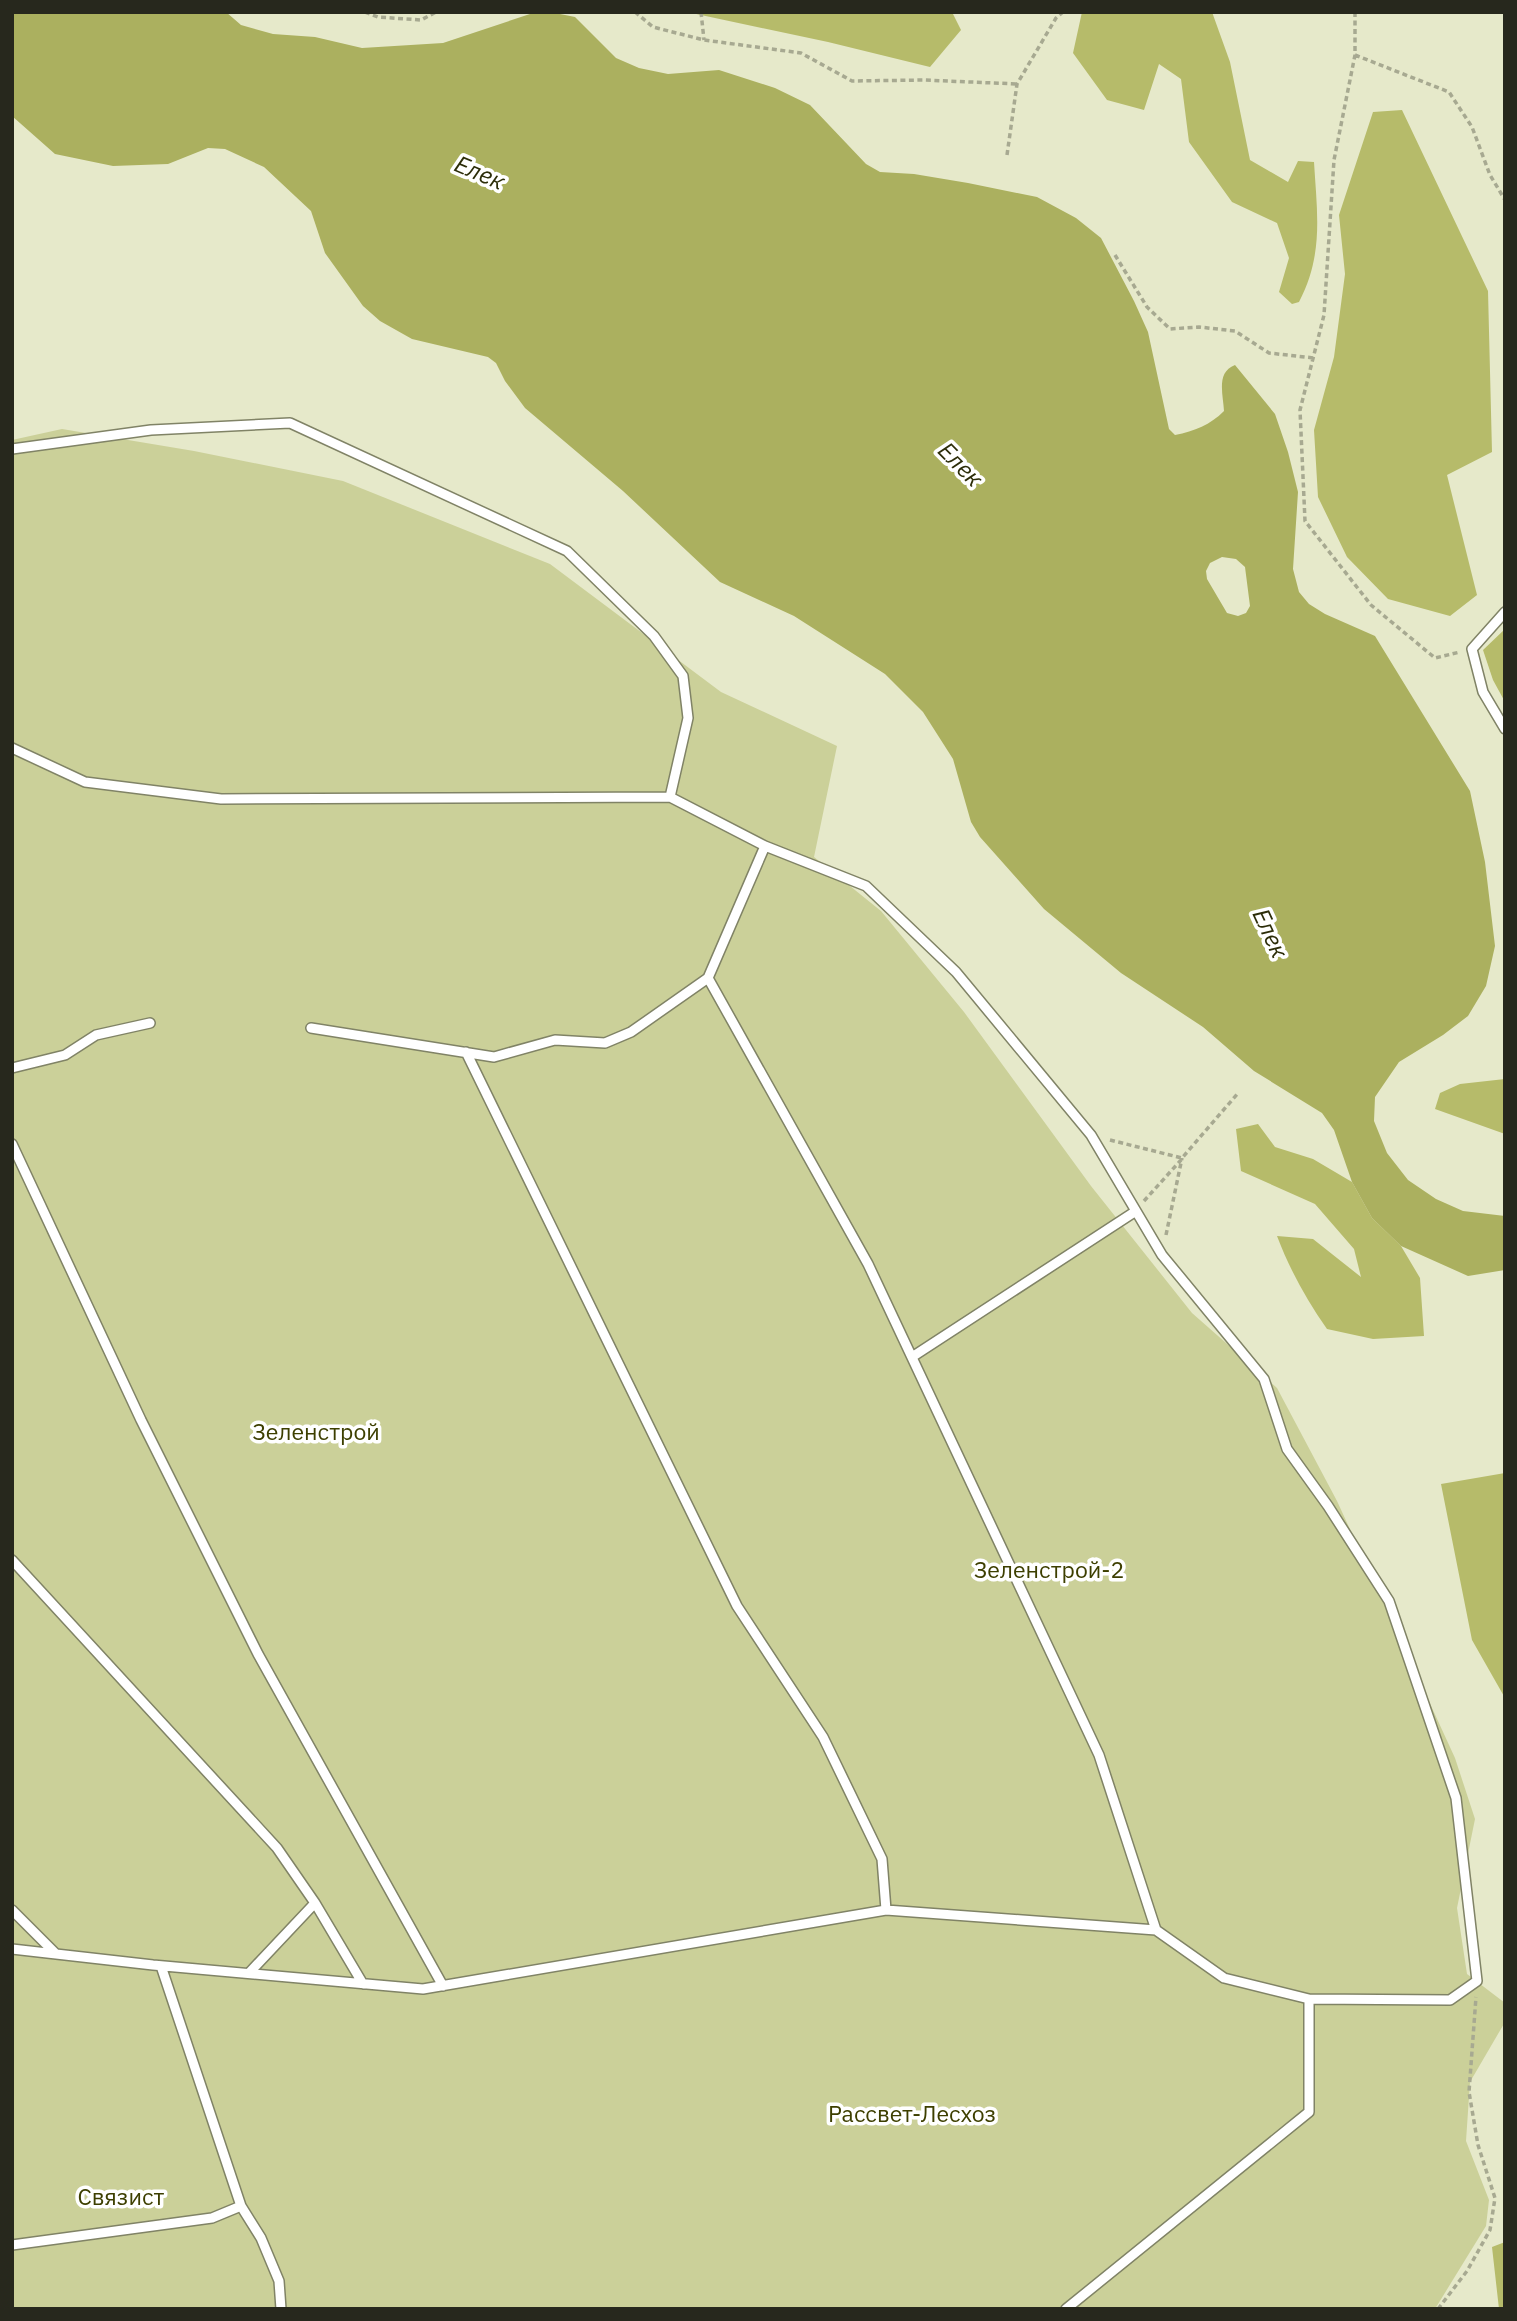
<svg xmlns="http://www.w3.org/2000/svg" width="1517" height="2321" viewBox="0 0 1517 2321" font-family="'IBM Plex Sans',sans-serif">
  <rect width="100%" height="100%" fill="#e6e9ca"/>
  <path fill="#cbd099" d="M62,429L194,451L343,481L550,564L721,692L837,746L814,857L881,911L964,1012L1091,1186L1192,1313L1277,1388L1337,1501L1455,1758L1475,1819L1457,1908L1467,1974L1505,2003V2022L1470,2082L1466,2141L1489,2200L1486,2226L1435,2309H12V440Z"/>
  <path fill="#b6bb6a" d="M687,12H952L961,30L930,67L828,42Z
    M1082,12H1212L1230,62L1250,160L1288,182L1298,161L1314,162C1317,213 1324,254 1299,302L1292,304L1279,292L1289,258L1277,223L1232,202L1189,142L1181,79L1159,64L1144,110L1107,100L1073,53Z
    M1402,110L1488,291L1492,452L1447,475L1477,595L1450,616L1388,599L1347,557L1318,497L1314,430L1334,357L1345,274L1339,215L1373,112Z
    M1505,629V702L1493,680L1483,650Z
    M1505,1079V1134L1435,1109L1440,1093L1460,1084Z
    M1258,1124L1275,1147L1313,1159L1352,1182L1372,1218L1401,1246L1420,1278L1424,1336L1373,1339L1327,1329C1306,1299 1290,1270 1277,1236L1313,1239L1361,1277L1354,1249L1315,1204L1241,1171L1236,1129Z
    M1505,1473V1698L1472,1640L1441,1484Z
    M1505,2242V2309H1499L1492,2247Z"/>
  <path fill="#abb05f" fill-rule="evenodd" d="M12,12H226L241,25L273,34L315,37L362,48L443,43L533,13H555L575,17L616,58L639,68L668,74L719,70L775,88L810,105L866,164L880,172L914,174L968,183L1037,197L1076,218L1101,238L1134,301L1148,332L1169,429L1175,435C1195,431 1210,425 1224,411C1223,394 1216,372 1235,365L1275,414L1288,452L1298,492L1293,569L1299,592L1309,604L1325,614L1375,636L1470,791L1485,862L1495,946L1486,986L1468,1016L1443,1035L1399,1062L1375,1097L1374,1121L1387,1153L1408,1180L1436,1199L1463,1211L1505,1216V1270L1468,1276L1401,1246L1372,1218L1352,1182L1334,1130L1322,1113L1254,1071L1203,1027L1121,973L1044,909L980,837L971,822L953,759L923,712L885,674L794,616L720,582L623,491L525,408L505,381L496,363L488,357L412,339L380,321L363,306L325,253L311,211L264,167L225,149L208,148L168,164L113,166L55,154L12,116ZM1222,557L1236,559L1245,567L1250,606L1246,613L1238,616L1227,613L1207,579L1206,571L1210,563Z"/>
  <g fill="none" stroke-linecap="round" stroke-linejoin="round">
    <g stroke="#808366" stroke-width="12">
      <path id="service" d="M12,449L151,430L290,423L567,551L654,636L683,676L688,718L670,797
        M1505,612L1472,649L1483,692L1505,729
        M12,748L85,782L221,799L670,797L765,846L708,978L868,1264L1099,1755L1156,1930L886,1910L423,1989L153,1965L12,1949
        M765,846L866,886L956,972L1091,1135L1162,1255L1264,1379L1287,1449L1328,1506L1389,1601L1456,1798L1477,1981L1450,2000L1309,1999L1224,1978L1156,1930
        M311,1028L494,1057L555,1040L605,1043L631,1032L708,978
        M466,1052L737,1606L823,1737L882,1859L886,1910
        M12,1068L65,1055L96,1035L150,1023
        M12,1144L141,1420L258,1654L443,1986
        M912,1357L1136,1211
        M12,1560L277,1848L315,1903L363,1984
        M12,1910L56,1954
        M161,1966L241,2206
        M249,1973L315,1903
        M12,2245L212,2218L241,2206L261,2238L279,2281L281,2309
        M1066,2309L1309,2112V1999"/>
    </g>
    <path stroke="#a7a991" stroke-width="3.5" stroke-dasharray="5 3.5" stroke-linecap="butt" d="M365,12L378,17L421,20L436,12
      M635,12L653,27L704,40L801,53L852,81L924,80L1017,84
      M701,12L704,40
      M1355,12V55L1334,160L1324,315L1300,410L1305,521L1371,605L1435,658L1460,652
      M1355,55L1449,92L1472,127L1490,175L1505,200
      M1007,155L1017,84L1056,18L1063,12
      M1115,255L1147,307L1170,329L1199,327L1235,331L1269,353L1314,358
      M1110,1140L1182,1158L1239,1092
      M1144,1201L1181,1160
      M1166,1235L1182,1158
      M1438,2309L1467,2271L1490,2230L1495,2198L1478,2145L1469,2092L1476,1997"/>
    <use href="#service" stroke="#fff" stroke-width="9"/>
  </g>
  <g text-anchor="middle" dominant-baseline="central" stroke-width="7" stroke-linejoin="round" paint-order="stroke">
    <g font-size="23" fill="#3d3f00" stroke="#fff">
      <text x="316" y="1431">Зеленстрой</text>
      <text x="1049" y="1569">Зеленстрой-2</text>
      <text x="912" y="2113">Рассвет-Лесхоз</text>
      <text x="121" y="2196">Связист</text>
    </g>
    <g font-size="24" font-style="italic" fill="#2c2d09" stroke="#fff">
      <text transform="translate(480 172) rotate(23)">Елек</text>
      <text transform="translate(961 464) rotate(45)">Елек</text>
      <text transform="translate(1271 933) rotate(65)">Елек</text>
    </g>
  </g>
  <rect width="1517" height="2321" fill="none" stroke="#27281d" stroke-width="28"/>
</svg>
